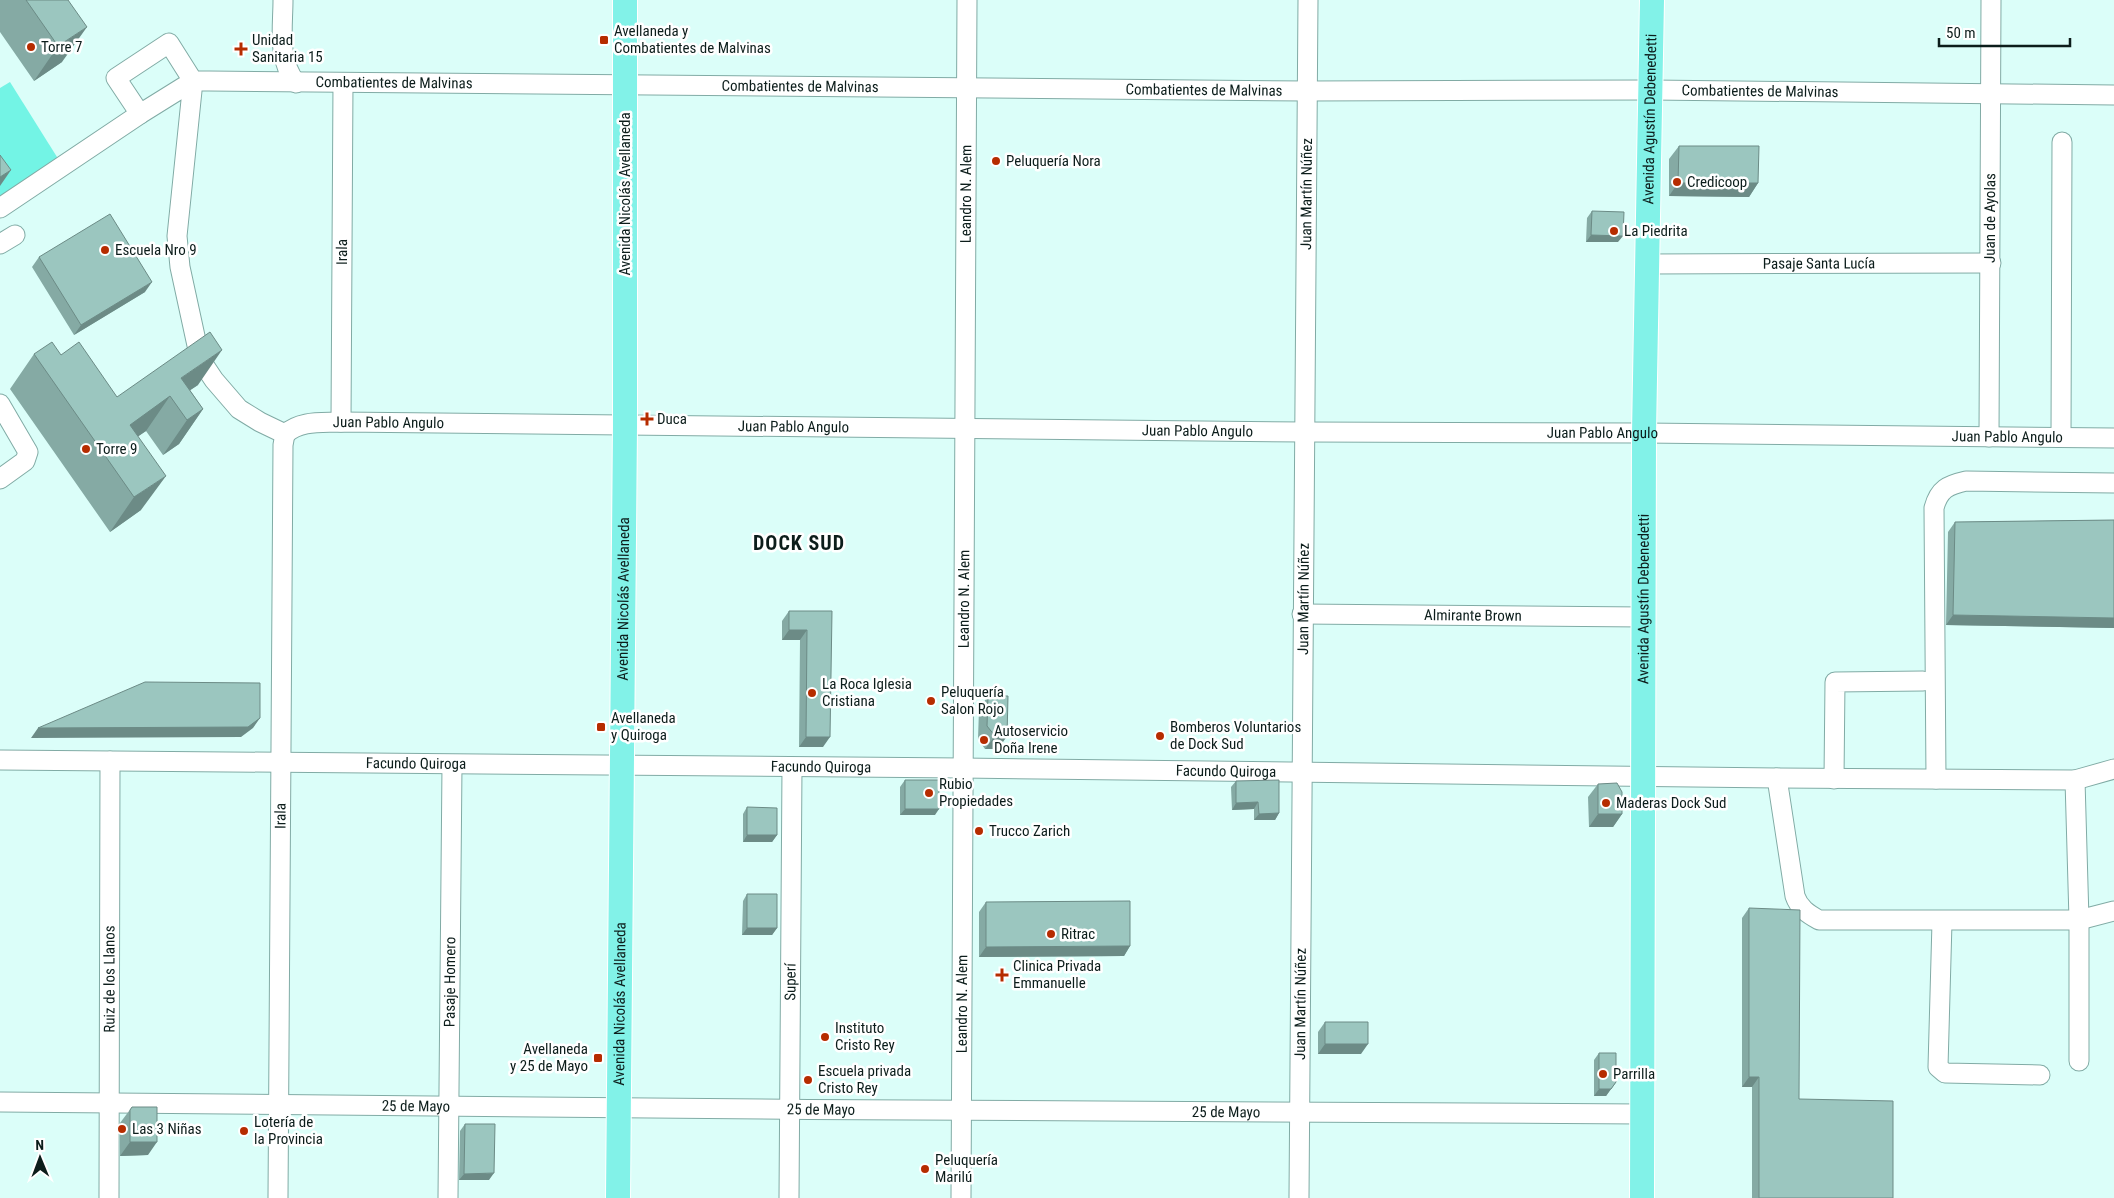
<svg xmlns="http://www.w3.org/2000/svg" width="2114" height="1198" viewBox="0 0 2114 1198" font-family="'Roboto Condensed',sans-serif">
  <rect width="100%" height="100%" fill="#dbfef9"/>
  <path fill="#73f4e5" d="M10,82L62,165L0,200V88Z"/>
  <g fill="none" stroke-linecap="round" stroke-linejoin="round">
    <g stroke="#81aba5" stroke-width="21">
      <g id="minor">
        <path d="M283,0C283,28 277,59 296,83"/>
        <path d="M0,208L140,114"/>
        <path d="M0,244L15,235"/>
        <path id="s1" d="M1647,264L1991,263"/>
        <path d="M0,404L28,452L25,461L0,479"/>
        <path id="s2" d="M341,422L343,83"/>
        <path id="s3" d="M285,434L260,422L239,409L214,380L204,365L198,350L180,267L177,236L193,81L169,43L116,78L140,114L193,81H209L1307,91L1652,90L2114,95"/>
        <path id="s4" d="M285,434C301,420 321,423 341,422L1304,432L1644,433L2114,438"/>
        <path id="s5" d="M1989,437L1991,0"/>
        <path d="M2061,437L2062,142"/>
        <path id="s6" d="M1302,614L1644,617"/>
        <path id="s7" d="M0,760L962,768L1777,778L2075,780L2079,920V1061"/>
        <path d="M1777,778L1795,896C1799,908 1808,914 1819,920H2079L2114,911"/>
        <path d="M1834,779L1835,682L1923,681"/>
        <path d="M1936,779L1934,508C1939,489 1948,485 1966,481L2114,483"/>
        <path d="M2075,780L2114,769"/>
        <path d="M1942,922L1938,1067L1945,1073L2040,1075"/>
        <path id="s8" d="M0,1102C547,1108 1095,1112 1642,1114"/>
        <path id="s9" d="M109,1198L110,761"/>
        <path id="s10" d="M278,1198L283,445L285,434"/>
        <path id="s11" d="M448,1198L452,765"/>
        <path id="s12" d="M789,1198L792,767"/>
        <path id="s13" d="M961,1198L967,0"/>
        <path id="s14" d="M1299,1198L1308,0"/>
      </g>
    </g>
    <g stroke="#fff" stroke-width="26">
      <g id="major">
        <path id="s15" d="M618,1198L625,426V0"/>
        <path id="s16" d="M1642,1198L1644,433L1652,0"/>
      </g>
    </g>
    <use href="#minor" stroke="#fff" stroke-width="19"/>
    <use href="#major" stroke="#82f2e8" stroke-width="24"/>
  </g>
  <path fill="#85aaa4" d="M0,0H68L62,62L34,81L0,32Z
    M1679,146L1758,183L1749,197L1669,196V159Z
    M1592,211L1618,242H1586L1587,218Z
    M39,257L145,292L74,335L32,267Z
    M34,354L117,397L198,385L190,390L203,409L179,444L163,455L146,431L138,436L141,510L110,532L10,389Z
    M2114,520V628L1946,625L1948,532L1955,522Z
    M789,611H832L823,747H799L800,640H782V621Z
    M988,696L1007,736L998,749H985L978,739L979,709Z
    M905,780L935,815H900V787Z
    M1236,781L1279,813L1275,820H1254V809L1232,810L1231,787Z
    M1598,784L1622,814L1613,827H1589L1588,797Z
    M747,807L777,835L772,842H743V814Z
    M747,894L777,928L772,935H742L743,901Z
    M986,902L1130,946L1124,956L979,957V912Z
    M1749,908L1799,1099L1893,1198H1752V1087H1742V918Z
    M1325,1022L1361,1054H1318V1032Z
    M1599,1053L1616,1082L1606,1096H1594V1060Z
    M132,1107L148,1155L120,1156V1123Z
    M465,1124L489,1180H459L460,1131Z"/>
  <path fill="#6c8b86" d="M87,27L62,62L34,81L58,46Z
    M11,170L0,186V177Z
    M1678,183H1758L1749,197L1669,196Z
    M1591,235L1623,236L1618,242H1586Z
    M152,282L145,292L74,335L81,325Z
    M222,350L198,385L174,401L170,396L146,431L107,458L130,425L181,378Z
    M203,409L179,444L163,455L187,420Z
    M166,476L141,510L110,532L134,497Z
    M1953,615L2114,618V628L1946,625Z
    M789,630H807L800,640H782Z
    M260,718L253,728L241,737L31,738L38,728Z
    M995,736H1007L998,749H985Z
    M806,737H830L823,747H799Z
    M1258,802L1254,809L1232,810L1236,803Z
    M905,809H939L935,815H900Z
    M1279,813L1275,820H1254L1259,814Z
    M1598,814H1622L1613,827H1589Z
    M747,835H777L772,842H743Z
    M747,928H777L772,935H742Z
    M1130,946L1124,956L979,957L986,947Z
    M1325,1044H1368L1361,1054H1318Z
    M1749,1077H1759L1752,1087H1742Z
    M1616,1082L1606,1096H1594L1599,1089Z
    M130,1142H157L148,1155L120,1156Z
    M494,1173L489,1180H459L464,1174Z"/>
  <path fill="#9bc6bf" stroke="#6c8b86" d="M26,0H68L87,27L58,46Z
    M1679,146H1759L1758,183H1678Z
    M0,155L11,170L0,177Z
    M1592,211L1624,212L1623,236L1591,235Z
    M110,214L152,282L81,325L39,257Z
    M210,332L222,350L181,378L203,409L187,420L170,396L130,425L166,476L134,497L34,354L52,342L61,355L79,342L117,397Z
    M2114,520V618L1953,615L1955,522Z
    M789,611H832L830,737H806L807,630H789Z
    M145,682L260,683V718L248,727L38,728Z
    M988,696H1008L1007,736H995L987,726Z
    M905,780H939V809H905Z
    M1279,780V813L1259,814L1258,802L1236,803V781Z
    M1617,783L1622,792V814H1598V784Z
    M747,807L777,808V835H747Z
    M747,894H777V928H747Z
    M1130,901V946L986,947V902Z
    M1749,908L1800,910L1799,1099L1893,1101V1198H1759V1077H1749Z
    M1325,1022H1368V1044H1325Z
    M1599,1053H1616V1082L1611,1089H1599Z
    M132,1107H157V1142H130V1110Z
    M465,1124H495L494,1173L464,1174Z"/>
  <g fill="#b62c00" stroke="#fff" stroke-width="2">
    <rect x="599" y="35" width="10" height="10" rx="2.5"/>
    <circle cx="31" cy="47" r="5"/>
    <path d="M238.5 41.5h5v5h5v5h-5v5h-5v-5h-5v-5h5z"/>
    <circle cx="996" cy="161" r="5"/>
    <circle cx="1677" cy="182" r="5"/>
    <circle cx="1614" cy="231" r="5"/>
    <circle cx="105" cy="250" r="5"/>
    <path d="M644.5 411.5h5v5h5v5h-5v5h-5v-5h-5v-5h5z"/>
    <circle cx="86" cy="449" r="5"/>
    <circle cx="812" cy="693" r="5"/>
    <circle cx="931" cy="701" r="5"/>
    <rect x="596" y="722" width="10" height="10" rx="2.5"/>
    <circle cx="1160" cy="736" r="5"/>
    <circle cx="984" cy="740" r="5"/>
    <circle cx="929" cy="793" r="5"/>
    <circle cx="1606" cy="803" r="5"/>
    <circle cx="979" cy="831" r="5"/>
    <circle cx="1051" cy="934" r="5"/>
    <path d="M999.5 967.5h5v5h5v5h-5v5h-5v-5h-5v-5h5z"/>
    <circle cx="825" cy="1037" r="5"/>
    <rect x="593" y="1053" width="10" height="10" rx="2.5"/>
    <circle cx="1603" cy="1074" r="5"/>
    <circle cx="808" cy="1080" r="5"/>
    <circle cx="122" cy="1129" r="5"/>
    <circle cx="244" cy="1131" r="5"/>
    <circle cx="925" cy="1169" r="5"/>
  </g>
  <g text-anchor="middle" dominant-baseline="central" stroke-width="5" stroke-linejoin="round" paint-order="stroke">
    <g font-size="15" fill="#0c1d1b" stroke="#fff" text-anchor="start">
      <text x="614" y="31">Avellaneda y<tspan x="614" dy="17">Combatientes de Malvinas</tspan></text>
      <text x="252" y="40">Unidad<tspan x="252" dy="17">Sanitaria 15</tspan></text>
      <text x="41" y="47">Torre 7</text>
      <text x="1006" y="161">Peluquería Nora</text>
      <text x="1687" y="182">Credicoop</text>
      <text x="1624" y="231">La Piedrita</text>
      <text x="115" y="250">Escuela Nro 9</text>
      <text x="657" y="419">Duca</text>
      <text x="96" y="449">Torre 9</text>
      <text x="822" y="684">La Roca Iglesia<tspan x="822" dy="17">Cristiana</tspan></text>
      <text x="941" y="692">Peluquería<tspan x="941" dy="17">Salon Rojo</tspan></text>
      <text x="611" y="718">Avellaneda<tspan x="611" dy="17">y Quiroga</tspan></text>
      <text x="1170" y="727">Bomberos Voluntarios<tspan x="1170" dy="17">de Dock Sud</tspan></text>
      <text x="994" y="731">Autoservicio<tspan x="994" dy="17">Doña Irene</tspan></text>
      <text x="939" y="784">Rubio<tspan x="939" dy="17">Propiedades</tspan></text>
      <text x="1616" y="803">Maderas Dock Sud</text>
      <text x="989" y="831">Trucco Zarich</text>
      <text x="1061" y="934">Ritrac</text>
      <text x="1013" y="966">Clinica Privada<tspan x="1013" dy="17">Emmanuelle</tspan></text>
      <text x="835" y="1028">Instituto<tspan x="835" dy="17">Cristo Rey</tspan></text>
      <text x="588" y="1049" text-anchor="end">Avellaneda<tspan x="588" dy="17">y 25 de Mayo</tspan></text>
      <text x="818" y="1071">Escuela privada<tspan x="818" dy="17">Cristo Rey</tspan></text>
      <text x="1613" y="1074">Parrilla</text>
      <text x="254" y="1122">Lotería de<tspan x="254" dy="17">la Provincia</tspan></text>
      <text x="132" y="1129">Las 3 Niñas</text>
      <text x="935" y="1160">Peluquería<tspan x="935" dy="17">Marilú</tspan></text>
    </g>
    <g font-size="15" fill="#0c1d1b" stroke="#fff">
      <text stroke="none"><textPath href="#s3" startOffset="812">Combatientes de Malvinas</textPath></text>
      <text stroke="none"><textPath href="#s3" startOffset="1218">Combatientes de Malvinas</textPath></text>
      <text stroke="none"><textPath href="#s3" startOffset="1622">Combatientes de Malvinas</textPath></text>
      <text stroke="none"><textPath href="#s3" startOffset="2178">Combatientes de Malvinas</textPath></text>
      <text stroke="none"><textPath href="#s16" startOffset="1079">Avenida Agustín Debenedetti</textPath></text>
      <text transform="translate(625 194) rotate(-90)">Avenida Nicolás Avellaneda</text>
      <text stroke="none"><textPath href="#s13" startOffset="1004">Leandro N. Alem</textPath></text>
      <text stroke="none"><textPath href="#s14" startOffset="1004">Juan Martín Núñez</textPath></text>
      <text stroke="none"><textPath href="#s5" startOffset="219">Juan de Ayolas</textPath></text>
      <text stroke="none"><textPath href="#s2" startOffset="170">Irala</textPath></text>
      <text stroke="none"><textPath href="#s1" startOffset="172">Pasaje Santa Lucía</textPath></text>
      <text stroke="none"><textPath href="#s4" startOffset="106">Juan Pablo Angulo</textPath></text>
      <text stroke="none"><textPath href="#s4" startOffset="511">Juan Pablo Angulo</textPath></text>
      <text stroke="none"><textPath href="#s4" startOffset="915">Juan Pablo Angulo</textPath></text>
      <text stroke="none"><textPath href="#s4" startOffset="1320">Juan Pablo Angulo</textPath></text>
      <text stroke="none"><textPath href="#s4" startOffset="1725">Juan Pablo Angulo</textPath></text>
      <text stroke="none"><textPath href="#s15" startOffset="599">Avenida Nicolás Avellaneda</textPath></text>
      <text stroke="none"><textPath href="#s13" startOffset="599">Leandro N. Alem</textPath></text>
      <text stroke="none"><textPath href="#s14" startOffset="599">Juan Martín Núñez</textPath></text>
      <text stroke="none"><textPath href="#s16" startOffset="599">Avenida Agustín Debenedetti</textPath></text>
      <text stroke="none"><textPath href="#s6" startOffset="171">Almirante Brown</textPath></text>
      <text stroke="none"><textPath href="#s7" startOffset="416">Facundo Quiroga</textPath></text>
      <text stroke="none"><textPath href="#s7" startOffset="821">Facundo Quiroga</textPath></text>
      <text stroke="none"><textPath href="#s7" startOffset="1226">Facundo Quiroga</textPath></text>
      <text stroke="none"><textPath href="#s10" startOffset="382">Irala</textPath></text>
      <text stroke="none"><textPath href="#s9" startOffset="219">Ruiz de los Llanos</textPath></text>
      <text stroke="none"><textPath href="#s11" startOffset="216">Pasaje Homero</textPath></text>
      <text stroke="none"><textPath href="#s12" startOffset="216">Superí</textPath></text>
      <text stroke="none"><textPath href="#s15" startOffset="194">Avenida Nicolás Avellaneda</textPath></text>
      <text stroke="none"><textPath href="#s13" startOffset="194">Leandro N. Alem</textPath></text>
      <text stroke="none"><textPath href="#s14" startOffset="194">Juan Martín Núñez</textPath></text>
      <text stroke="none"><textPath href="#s8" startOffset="416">25 de Mayo</textPath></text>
      <text stroke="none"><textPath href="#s8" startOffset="821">25 de Mayo</textPath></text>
      <text stroke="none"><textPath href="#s8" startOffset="1226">25 de Mayo</textPath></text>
    </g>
    <g font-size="20" font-weight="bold" letter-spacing="1" fill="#0c1d1b" stroke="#fff">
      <text x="799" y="543">DOCK SUD</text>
    </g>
  </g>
  <g transform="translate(40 1158) rotate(359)" stroke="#ffffff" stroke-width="4" paint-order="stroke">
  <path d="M0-4L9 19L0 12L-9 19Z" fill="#0c1d1b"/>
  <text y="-8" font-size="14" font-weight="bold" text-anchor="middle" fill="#0c1d1b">N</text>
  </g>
  <path d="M1939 38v8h131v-8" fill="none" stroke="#0c1d1b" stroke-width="2.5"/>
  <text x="1946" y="38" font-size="15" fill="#0c1d1b" stroke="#ffffff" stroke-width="4" paint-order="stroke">50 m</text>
</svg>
